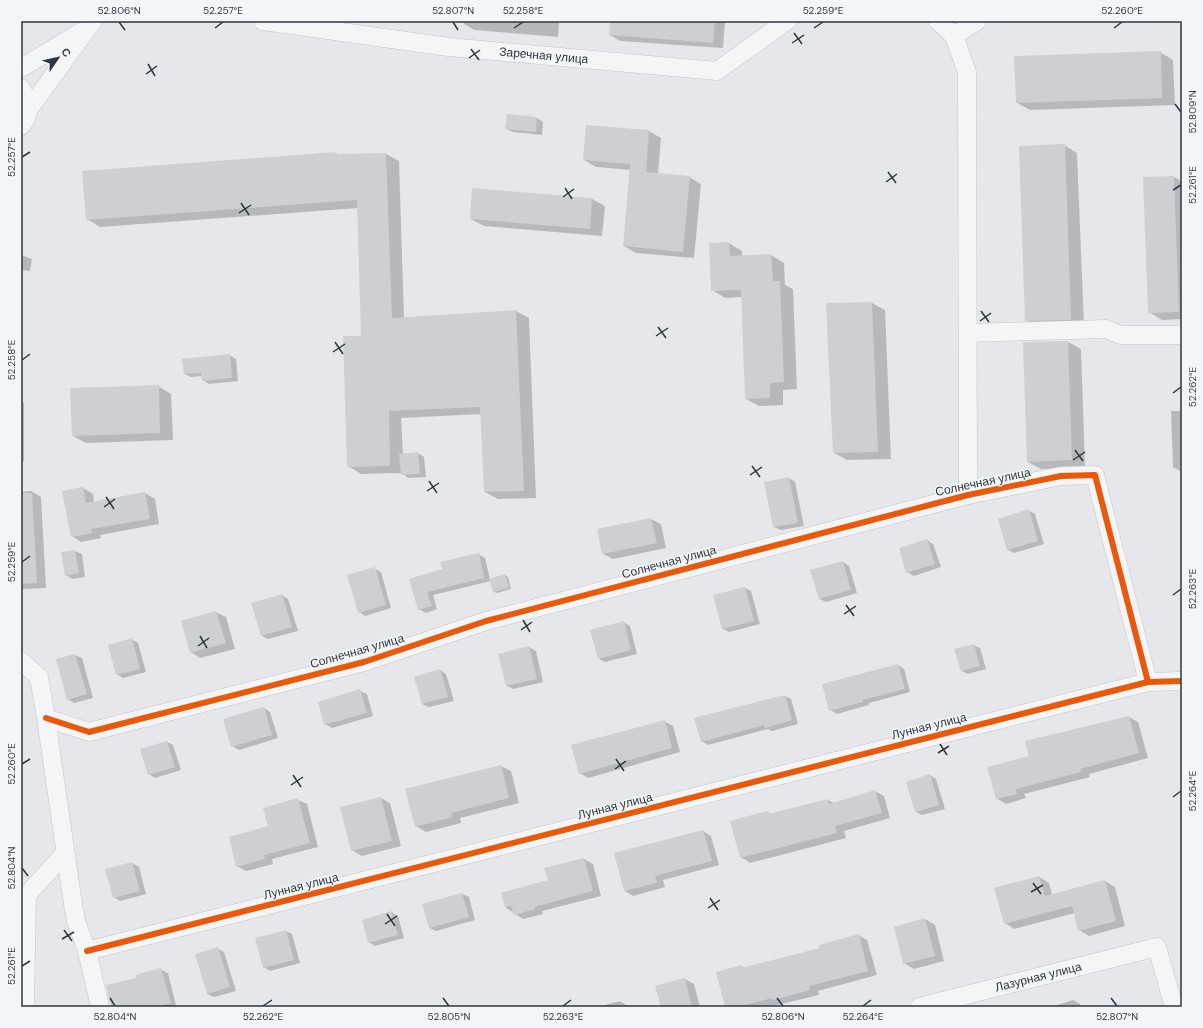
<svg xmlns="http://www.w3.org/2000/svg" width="1203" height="1028" viewBox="0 0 1203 1028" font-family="'DM Sans',sans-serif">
  <rect width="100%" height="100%" fill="#e5e7ea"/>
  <path fill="#0003" d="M464,21H559L558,37L474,30L464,24Z
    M611,21H725L723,48L620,41L610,35Z
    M1160,52L1173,60L1175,105L1030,110L1017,103Z
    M537,118L543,122L542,135L513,132L506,129Z
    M587,126L649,131L661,138L658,174L689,177L701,184L694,258L636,253L624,246L631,170L596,167L584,160Z
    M1064,145L1077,153L1084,326L1039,328L1026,320Z
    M336,153L339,155L386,154L399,161L404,318L516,311L529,318L536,498L498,499L485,492L481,414L401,418L403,454L418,453L424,457L426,477L408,478L402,473L361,474L348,466L362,337L358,208L100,227L87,219Z
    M1174,177L1182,182V319L1162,320L1149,312L1144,178Z
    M592,199L605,206L602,236L484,226L471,219Z
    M729,243L742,251V256L771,255L784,263L785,285L793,289L797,389L783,390V405L759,406L746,399L742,297L725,298L712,290Z
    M21,255L32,259L30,271L21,270Z
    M872,303L885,310L891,459L847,460L834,453L827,304Z
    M1068,342L1081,349L1085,467L1041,469L1028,462Z
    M229,355L236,359L238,381L209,384L203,380L202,376L191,377L185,374Z
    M158,386L171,394L173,440L86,443L73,436Z
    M21,401L24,403V461H21Z
    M1171,411H1182V472L1173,467Z
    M789,478L795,482L804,526L781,530L774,527Z
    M83,488L93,494L94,502L145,493L155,499L159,524L100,535L101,538L81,542L72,536Z
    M31,491L41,497L46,588L21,589V492Z
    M1028,510L1035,514L1044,544L1014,553L1008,550Z
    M651,519L661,524L666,548L613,559L603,554Z
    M927,540L933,544L941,567L914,576L907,572Z
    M75,551L82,554L85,577L72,579L66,575L62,553Z
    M478,554L485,558L490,579L505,575L508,577L511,589L497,593L494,592L491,581L433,595L437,609L426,613L419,609L410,580L443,570Z
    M843,562L849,566L857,593L826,602L820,599Z
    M375,569L381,572L391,608L365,616L359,612Z
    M745,588L751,591L760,624L729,632L723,629Z
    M282,595L288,599L298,631L268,639L262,636Z
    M216,612L226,617L235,649L200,658L191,652L182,621Z
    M623,622L630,626L637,654L605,662L599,659Z
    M131,639L138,643L146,672L123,678L117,674Z
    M973,645L980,648L986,669L968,674L962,671L956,650Z
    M529,647L536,651L543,682L513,689L507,686Z
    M75,655L82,658L93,698L74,703L68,699L57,660Z
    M898,665L904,669L910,692L869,703V705L837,714L830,710Z
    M440,670L446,674L454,701L429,707L422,704Z
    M360,691L367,694L373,716L332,728L325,724Z
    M785,696L791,699L798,724L772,731L768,729L708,745L702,741Z
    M264,708L270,712L278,738L239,750L232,746Z
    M1129,717L1138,722L1148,758L1089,774L1090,777L1024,794L1026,798L1006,804L996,798L1030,757Z
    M664,721L673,726L680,752L588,778L580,773Z
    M167,742L173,745L181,770L155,778L149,774Z
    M501,766L511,771L519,803L460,818L461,823L426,832L416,826L406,789Z
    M930,775L936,779L945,809L922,815L916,812Z
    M875,791L884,796L890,818L844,831L846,838L750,863L741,857L767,812L772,815L828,800L834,803Z
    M381,798L390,803L401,846L362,856L352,850Z
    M298,800L307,804L318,847L272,859L273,864L246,871L237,866L269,827Z
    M703,831L711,836L719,865L663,880L665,887L633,896L625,891Z
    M584,859L593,864L601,896L542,911L543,914L523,919L505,907Z
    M132,863L139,867L146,894L120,901L114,897Z
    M1039,877L1049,883L1052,895L1105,881L1115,887L1125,926L1089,936L1079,930L1075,913L1014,929L1005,923L995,888Z
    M462,894L469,897L475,920L436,931L430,928L423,905Z
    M391,912L398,916L404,938L375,946L369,942Z
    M925,919L935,925L944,961L914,969L904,963Z
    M286,931L292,934L300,963L270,971L264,967Z
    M858,935L867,940L877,975L818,991L819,995L769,1007H726L742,966L745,969L821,948Z
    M217,948L224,952L236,991L214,997L207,994Z
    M161,970L168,973L176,1006L112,1007L137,979Z
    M685,979L694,984L700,1007H662Z
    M1073,1000L1080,1004L1081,1007H1054V1006Z
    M620,1001L629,1007H597Z"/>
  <path fill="#cdcfd2" d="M610,21H715L713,43L609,35Z
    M1161,51L1162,98L1016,103L1014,56Z
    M507,114L537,117L536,132L505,129Z
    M586,125L649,130L646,172L690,176L683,252L623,246L630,164L583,160Z
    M1065,144L1071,320L1025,321L1019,146Z
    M336,152L337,154L386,153L392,318L516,310L524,491L484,492L480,407L389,411L390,466L347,467L343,336H361L357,200L86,220L82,171Z
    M1174,176L1179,312L1148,313L1143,177Z
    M472,188L592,198L590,229L470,219Z
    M729,242L730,256L771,254L773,281H780L784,382L770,383V398L745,399L741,290L711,291L709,243Z
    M872,302L878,452L833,453L826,303Z
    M1068,341L1072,460L1027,462L1023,342Z
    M230,354L232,378L202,381L201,373L184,374L182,359Z
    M159,385L160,433L72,436L70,388Z
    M418,452L420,474L401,475L399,454Z
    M789,477L798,523L773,527L764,482Z
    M83,487L86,503L145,492L150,519L91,529L92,533L71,537L62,491Z
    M21,493H32L37,583L21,584Z
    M1029,509L1038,541L1007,550L998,519Z
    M651,518L657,543L602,554L597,529Z
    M927,539L935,564L906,573L899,548Z
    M75,550L79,573L65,576L61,552Z
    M479,553L484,578L427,592L432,606L418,610L409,579L442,569L440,562Z
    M843,561L851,590L819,599L810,570Z
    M375,567L386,605L358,613L347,575Z
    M505,574L509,588L493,592L489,579Z
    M745,587L754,621L722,629L713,595Z
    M282,594L292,627L261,636L251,603Z
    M216,611L226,643L190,653L181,621Z
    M624,621L631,650L598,659L590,630Z
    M132,638L140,669L116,675L108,645Z
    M974,644L980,666L961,671L954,649Z
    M529,646L537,679L506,686L498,654Z
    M75,654L87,694L67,700L56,659Z
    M898,664L905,689L863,700V702L829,711L822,684Z
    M440,669L448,697L422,704L414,677Z
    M360,689L367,713L324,725L318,702Z
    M785,695L792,720L765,728L764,725L701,742L694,718Z
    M264,707L272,735L231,747L223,719Z
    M1129,716L1139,753L1080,769L1081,772L1016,789L1017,794L996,799L987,767L1029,756L1025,741Z
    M665,720L672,748L579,774L571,745Z
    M167,741L175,767L148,775L140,749Z
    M501,765L509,798L451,813L452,817L415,827L405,789Z
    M930,774L939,805L915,812L906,782Z
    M875,790L882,813L835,826L837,833L740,858L730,821L767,811L768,814L828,799L829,804Z
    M381,797L392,841L351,851L340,807Z
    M298,798L310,843L264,855L265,859L236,867L229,837L268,826L263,808Z
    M703,830L712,861L655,876L657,883L624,891L614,853Z
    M584,858L593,891L534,907L535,909L514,915L511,906L505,907L501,893L548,880L544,868Z
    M132,862L140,891L113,898L105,869Z
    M1039,876L1045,896L1105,880L1116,921L1078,931L1072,906L1004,924L994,888Z
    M462,893L469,917L429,928L422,904Z
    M391,911L398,935L368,943L362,920Z
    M925,918L935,956L903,964L894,927Z
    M286,930L294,960L263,968L255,938Z
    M859,934L868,971L809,986L810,990L773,1000L772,998L738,1007H725L716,972L742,965V968L820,948L819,945Z
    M218,947L230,987L207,994L195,954Z
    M161,968L171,1003L155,1007H111L106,985L136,978L135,975Z
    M685,978L692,1007H661L655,986Z"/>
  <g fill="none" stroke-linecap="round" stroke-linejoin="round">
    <g stroke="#c3c5c8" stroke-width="19">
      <g id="minor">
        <path id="s1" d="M263,21L449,47L717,71L787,21"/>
        <path d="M938,21L954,36L967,72L968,495"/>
        <path d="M954,36L977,21"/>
        <path d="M21,68L81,32"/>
        <path d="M21,88C29,102 32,113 21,126"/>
        <path d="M29,109L93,21"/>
        <path d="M968,333L1106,329L1121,335H1182"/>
        <path d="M21,661L39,677L46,718L73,904L76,921L87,951L100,1007"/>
        <path d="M46,718L89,732L364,662L486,621L968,495L1061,476L1095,475L1148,682"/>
        <path d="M87,951L1148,682L1182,681"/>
        <path d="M25,1007L27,895L65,853"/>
        <path id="s2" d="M919,1007L1157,947L1174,1007"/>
      </g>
    </g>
    <use href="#minor" stroke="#f4f5f6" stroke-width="18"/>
    <g stroke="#f3f6f8" stroke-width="8">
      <path id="cycleway" d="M46,718L89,732L364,662L486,621L968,495L1061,476L1095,475L1148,682
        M87,951L1148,682L1182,681"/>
    </g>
    <use href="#cycleway" stroke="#e8590c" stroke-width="6"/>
  </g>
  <path fill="none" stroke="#2c3642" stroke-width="1.5" d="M119,22L125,30M453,22L458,30M215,28L223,22M514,28L523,22M814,28L823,22M1114,28L1122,22M794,33L802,44M792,43L804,35M471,49L479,60M469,58L480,50M148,64L155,76M146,74L157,66M1175,104L1181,112M22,157L30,152M888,172L896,183M886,182L897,174M565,188L572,199M1173,190L1181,185M563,197L574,189M241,203L249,215M239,213L251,205M981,311L989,322M980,321L991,313M658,327L666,338M656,336L668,328M335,342L343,354M333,352L345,344M22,360L30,354M1173,393L1181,387M1075,450L1083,461M1073,460L1085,452M752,466L760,477M750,475L762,467M429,481L437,493M427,491L439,483M106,497L114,509M104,507L115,499M22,562L30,556M1173,595L1181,589M846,605L854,616M844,614L856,606M523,620L530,632M521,630L532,622M200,636L207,648M198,646L209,638M940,744L947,755M938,753L949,746M616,759L624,771M22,764L30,759M615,769L626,761M293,775L301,787M291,785L303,777M1173,797L1181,791M22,868L28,876M1033,883L1041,894M1031,892L1043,885M710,898L718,910M708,908L720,900M387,914L395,926M385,924L397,916M64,930L72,941M62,939L74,932M22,966L30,961M110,998L115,1006M443,998L449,1006M777,998L783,1006M1111,998L1117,1006M263,1006L272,1000M563,1006L571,1000M863,1006L871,1000"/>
  <g text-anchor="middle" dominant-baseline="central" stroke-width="3" stroke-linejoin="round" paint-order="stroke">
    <g font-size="12" fill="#2c3642" stroke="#f3f6f8">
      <text stroke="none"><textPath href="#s1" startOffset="283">Заречная улица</textPath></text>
      <text transform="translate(983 482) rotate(-12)">Солнечная улица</text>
      <text transform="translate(669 562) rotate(-15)">Солнечная улица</text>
      <text transform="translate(357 651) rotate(-16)">Солнечная улица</text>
      <text transform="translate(929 726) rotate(-14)">Лунная улица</text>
      <text transform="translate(615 806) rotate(-14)">Лунная улица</text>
      <text transform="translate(301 886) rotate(-14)">Лунная улица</text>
      <text stroke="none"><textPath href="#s2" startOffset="123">Лазурная улица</textPath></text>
    </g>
  </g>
  <rect width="1203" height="1028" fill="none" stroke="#f3f6f8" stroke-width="44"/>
  <g transform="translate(58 58) rotate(56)" stroke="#f3f6f8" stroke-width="3" paint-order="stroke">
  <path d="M0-3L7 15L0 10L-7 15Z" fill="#2c3642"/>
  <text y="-6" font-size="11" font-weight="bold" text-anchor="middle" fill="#2c3642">С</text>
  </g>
  <rect x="22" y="22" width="1159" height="984" fill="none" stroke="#2c3642" stroke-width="1.5"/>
  <g font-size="10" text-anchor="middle" fill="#2c3642">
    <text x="119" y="14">52.806°N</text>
    <text x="223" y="14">52.257°E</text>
    <text x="453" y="14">52.807°N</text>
    <text x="523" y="14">52.258°E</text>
    <text x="823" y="14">52.259°E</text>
    <text x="1122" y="14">52.260°E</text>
    <text transform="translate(1192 112) rotate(-90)" y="4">52.809°N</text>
    <text transform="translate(11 157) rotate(-90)" y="4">52.257°E</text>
    <text transform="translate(1192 185) rotate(-90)" y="4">52.261°E</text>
    <text transform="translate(11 360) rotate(-90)" y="4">52.258°E</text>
    <text transform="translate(1192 387) rotate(-90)" y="4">52.262°E</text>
    <text transform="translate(11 562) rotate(-90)" y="4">52.259°E</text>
    <text transform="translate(1192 589) rotate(-90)" y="4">52.263°E</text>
    <text transform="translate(11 764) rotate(-90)" y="4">52.260°E</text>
    <text transform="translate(1192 791) rotate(-90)" y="4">52.264°E</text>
    <text transform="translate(11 868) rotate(-90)" y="4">52.804°N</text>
    <text transform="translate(11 966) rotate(-90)" y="4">52.261°E</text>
    <text x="115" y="1020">52.804°N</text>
    <text x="263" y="1020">52.262°E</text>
    <text x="449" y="1020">52.805°N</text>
    <text x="563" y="1020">52.263°E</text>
    <text x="783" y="1020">52.806°N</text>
    <text x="863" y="1020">52.264°E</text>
    <text x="1117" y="1020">52.807°N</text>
  </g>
</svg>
